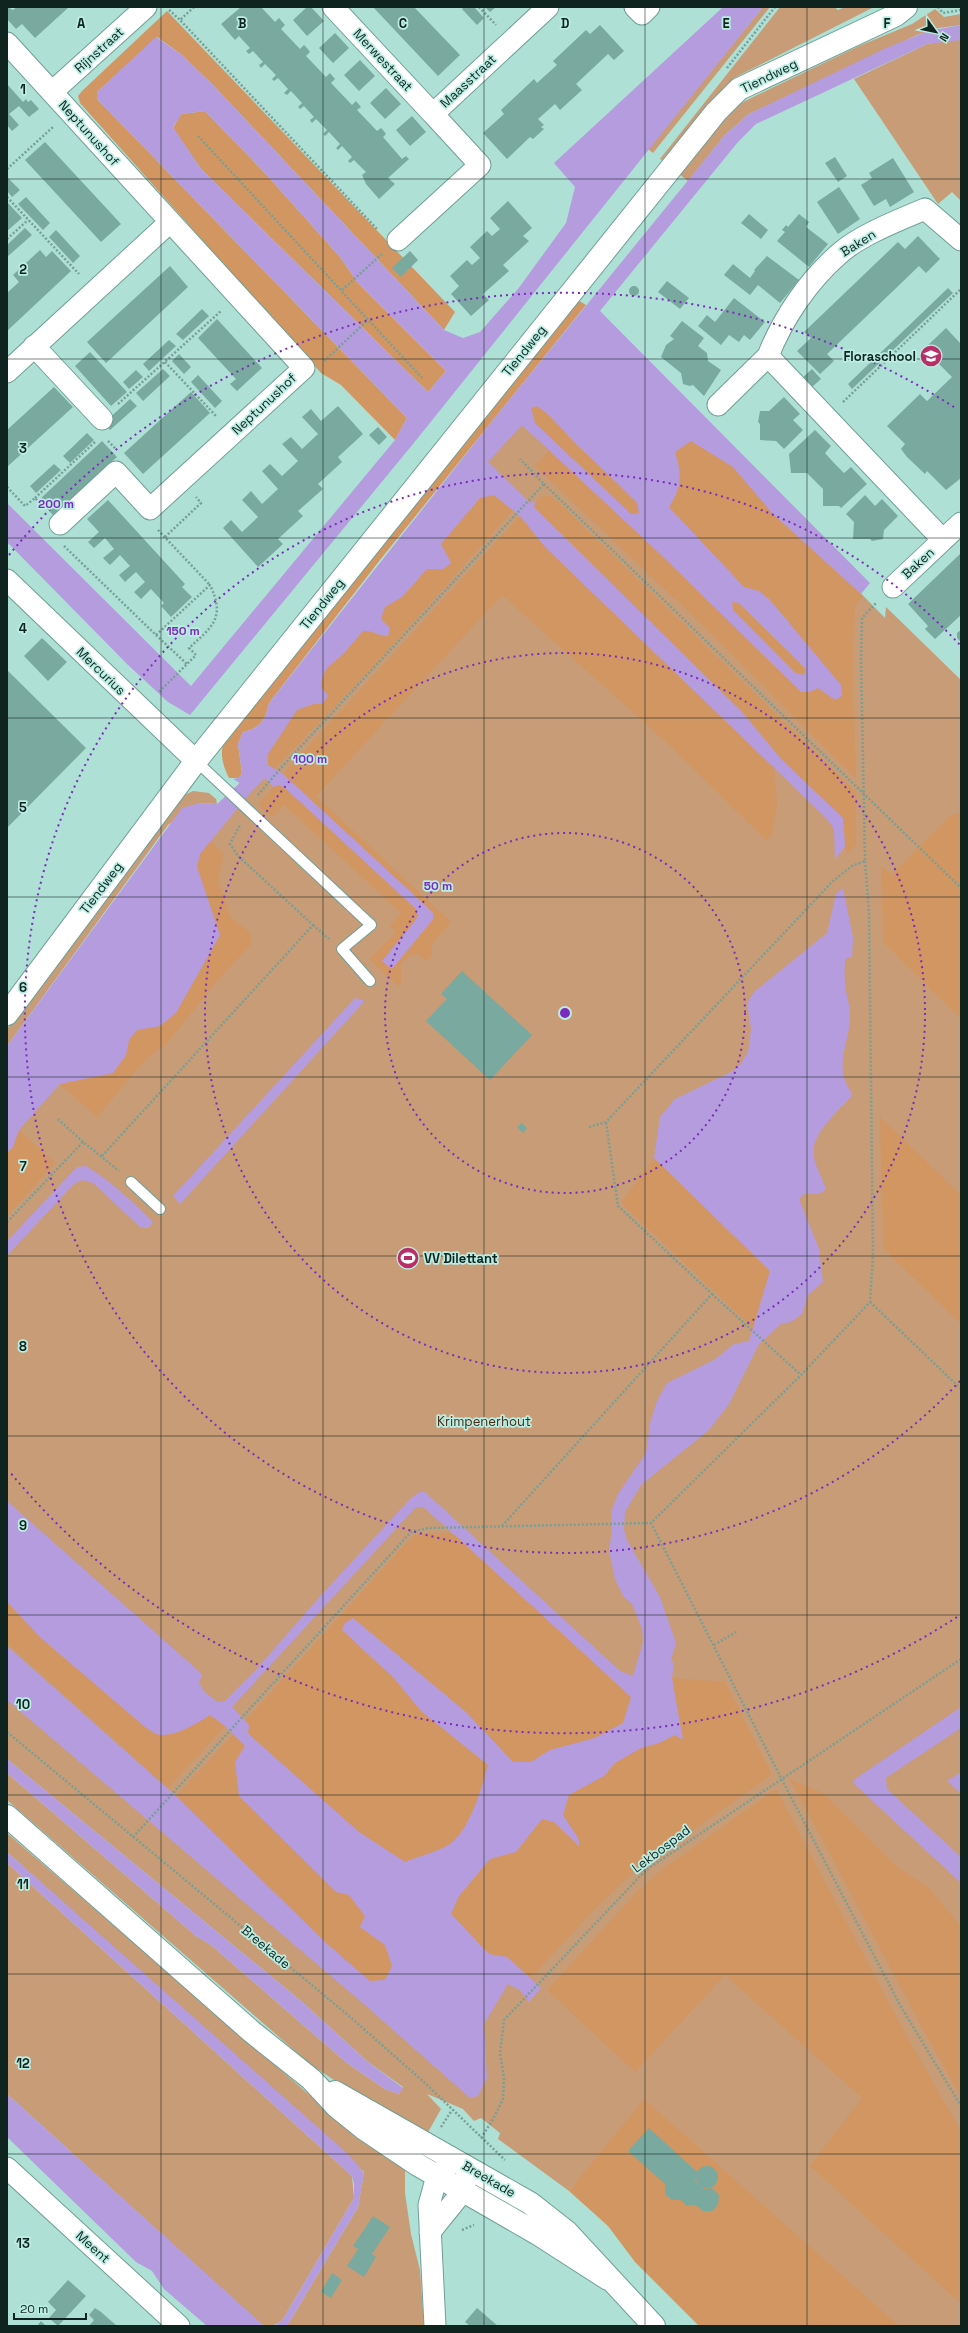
<svg xmlns="http://www.w3.org/2000/svg" width="968" height="2333" viewBox="0 0 968 2333" font-family="'Space Grotesk',sans-serif">
  <rect width="100%" height="100%" fill="#afe0d6"/>
  <path fill="#c89c76" d="M763,7H770L653,153L648,149Z
    M780,7H834L838,10L845,7H874L734,78L713,99L662,160L660,159Z
    M935,9L944,17L961,14V25L939,28L917,35L749,114L725,135L688,181L679,174L730,111L745,101L859,46L912,24Z
    M950,40H961V201L952,192L938,204L854,79L927,44Z
    M588,315L885,618L886,607L961,680V2326H706L573,2186L569,2191L498,2139L500,2133L481,2118L474,2121L463,2109L427,2094L441,2109L427,2134L352,2092L310,2064L7,1800V1773L196,1936L211,1945L347,2063L385,2089L399,2094L403,2087L368,2062L301,2001L7,1759V1095Z
    M193,791L209,793L216,799L217,804L199,803L168,825L7,1046V1029L180,797Z
    M7,1833L306,2092L405,2170V2193L411,2234L420,2270L424,2326H287L358,2207L364,2172L7,1852Z
    M7,1863L352,2176L354,2198L282,2321C274,2326 267,2328 260,2323L7,2094Z"/>
  <path fill="#d19662" d="M167,11L455,312L444,330L212,84L182,55L157,37L97,92V99L407,418L395,440L341,385L321,373L80,103L78,96L82,91Z
    M205,111L264,172L340,257L358,283L446,371L428,392L201,169L173,128L181,114Z
    M576,299L586,305L380,560L269,703C266,720 260,728 243,732L238,744L242,773L239,778H229C222,764 220,754 224,739Z
    M537,406L550,416L575,443L617,483L637,503L639,513L631,515L535,423L531,408Z
    M691,441L733,467L772,513L863,596L855,606L853,668L856,779L699,622L535,466L550,450L810,692L818,688L788,619L759,591L744,587L668,507L680,469L675,452Z
    M494,495L512,511L376,664L275,768L268,765V754L297,709L314,704H322L327,696L321,687C324,663 331,667 345,652C351,645 357,638 363,631L369,630L380,636L389,628L381,619L384,607L402,597L427,569H443L451,563L441,544L480,498Z
    M544,496H551L558,502L856,792V844L848,854L845,847V833L742,712L533,507L536,501Z
    M520,516L545,547L774,768L777,804L772,835L766,840L666,742L502,595L316,796L451,922L431,945L432,955L426,961L418,954L409,956L401,964V984L398,986L369,959L396,932L390,926L401,913L284,805L272,817L258,805L273,787L279,785L285,788L416,909L418,915L415,921L382,961L392,969L429,925L433,919V913L283,774Z
    M731,602L739,603L806,670L804,675L796,673L733,610Z
    M961,812V1019L883,942L881,867L892,874L950,816Z
    M210,840L224,855L218,880L231,918L250,932L252,944L221,976L167,1043L143,1062L97,1117L60,1084L75,1080L126,1055L129,1040L138,1030L160,1026L176,1013L220,935L197,867L200,854Z
    M880,1117L961,1195V1324L883,1248Z
    M19,1130L55,1163L7,1216V1153L13,1147Z
    M654,1158L770,1270L754,1329L621,1203Z
    M430,1533H448L456,1536L631,1697L623,1723L595,1738L550,1750L531,1762H513L467,1713L353,1618L345,1623L362,1650L393,1677L421,1711L488,1765C482,1787 470,1830 450,1844C438,1852 419,1856 405,1862L359,1832L248,1733L249,1725L245,1721L410,1539L415,1535Z
    M7,1602L41,1638L145,1727C149,1729 153,1733 156,1734C172,1739 198,1723 210,1715L225,1726L168,1788L7,1643Z
    M672,1678L725,1682L772,1775L635,1870L593,1911L531,1977L507,1957L489,1954L451,1914L459,1896L490,1859L516,1852L542,1819L554,1822L579,1846L578,1838L563,1815L569,1795L604,1776L615,1763L641,1748L659,1743L675,1735L682,1739Z
    M233,1735L245,1746L239,1796L336,1892L349,1895L365,1916L360,1927L385,1945L392,1966L385,1980L370,1981L325,1942L176,1796Z
    M790,1779L823,1793L897,1867L928,1887L961,1926V2097L919,2022Z
    M776,1789L904,2031L961,2131V2304L810,2166L862,2098L725,1975L635,2072L547,1990L636,1893L660,1871Z
    M644,2099L899,2326H826L823,2324L814,2326H699L635,2262L608,2226L569,2191Z"/>
  <path fill="#b59cdf" fill-rule="evenodd" d="M723,7H763L413,444L190,715L168,702L127,664L7,542V503L191,686L395,440L407,418L97,99V92L156,37L182,55L212,84L444,330L463,338L480,332L518,289L566,223L575,187L554,163ZM205,111L264,172L340,257L358,283L446,371L428,392L201,169L173,127L182,114Z
    M961,25V40L927,44L756,124L738,142L600,311L870,583L861,594L772,513L733,467L691,441L675,452C682,475 682,487 669,507L744,587L759,591L769,599L841,685L842,696L835,700L818,688L810,692H801L659,553L522,425L488,462L530,503L536,501L534,507L742,712L780,758L843,818L845,847L835,859L834,829L826,818L545,547L520,516L494,495L480,498L441,544L451,563L443,569H427L402,597L385,607L381,619L390,628L388,636C379,636 372,630 363,631C357,638 351,645 345,652C331,667 324,663 321,687L328,696L322,704H314L297,710L268,754V765L283,774L427,907L433,913V919L392,969L382,961L415,921L418,915L416,909L285,788L279,785L273,787L265,778L251,792L200,854L197,867L220,935L176,1013L160,1026L137,1030L129,1040L126,1055L113,1073L60,1084L19,1130L13,1147L7,1153V1046L182,808L199,803L217,804L240,783L233,779L239,778L242,773L238,744L243,732C260,728 266,720 269,703L497,415L725,135L749,114L884,49L928,31ZM537,406L550,416L575,443L617,483L637,503L639,513L631,514L535,423L531,408ZM732,602L739,603L806,669L804,675L795,673L733,610Z
    M843,888L853,937L852,957L845,959C845,966 844,974 845,981C845,992 850,1003 850,1015C850,1044 832,1066 852,1093L851,1097C839,1110 817,1129 814,1147C811,1160 822,1177 826,1189L820,1194H804L799,1199L819,1249L823,1282L808,1295L802,1314L791,1322L781,1324L759,1344L729,1404L709,1430L641,1485L625,1512L624,1529L627,1540L660,1597L676,1643L671,1660L674,1664L672,1678L683,1740L675,1735L659,1743L641,1748L615,1763L604,1776L569,1795L563,1815L578,1838L580,1847L554,1822L542,1819L516,1852L490,1859L459,1896L451,1914L489,1954L507,1957L541,1988L529,2002L520,1990L508,1984L484,2024L487,2078L478,2096L470,2098L366,2006L7,1700V1646L176,1796L325,1942L370,1981L385,1980L392,1966L385,1945L360,1927L365,1916L349,1895L336,1892L239,1796L235,1762L245,1746L225,1726L210,1715C198,1723 172,1739 156,1734C153,1733 149,1729 145,1727L41,1638L7,1602V1501L202,1674L199,1683L204,1691L217,1702L225,1701L254,1672L323,1593L411,1498L420,1492H425L620,1671L633,1676L643,1642L642,1629L632,1604L623,1596L615,1579L609,1551L612,1529L611,1512L618,1494L646,1453L650,1423L657,1401L667,1383L714,1360L734,1344L749,1341L770,1271L654,1158L660,1117L675,1099L731,1072L740,1065L748,1052L751,1029L747,1003L754,992L827,933L836,894ZM416,1507H423L456,1536L631,1697L623,1723L595,1738L550,1750L531,1762H513L467,1713L353,1618L345,1623L342,1630L393,1677L421,1711L488,1765C482,1787 470,1830 450,1844C438,1852 419,1856 405,1862L359,1832L254,1739L248,1733L249,1725L232,1707Z
    M355,998L363,1000V1003L180,1204L173,1196Z
    M86,1166C111,1181 133,1202 153,1222L149,1228H141L93,1183L82,1180L74,1184L7,1256V1241L77,1167Z
    M961,1707V1728L886,1778L887,1789L961,1857V1883L853,1783L855,1779Z
    M7,1759L301,2001L368,2062L403,2088L399,2094L385,2089L347,2063L211,1945L196,1936L7,1773Z
    M961,1772V1794L947,1781Z
    M7,1852L349,2155L364,2173L358,2207L287,2326H274L282,2321L354,2198V2184L352,2176L7,1863Z
    M7,2094L264,2326H207L164,2289L152,2271L136,2262L7,2137Z"/>
  <path fill="#79a99f" d="M7,7L13,10L17,7H69L35,38L22,24L16,29L7,19Z
    M241,7H261L275,22L279,18L285,25L281,29L300,49L304,45L307,48L310,52L306,56L326,77L330,73L335,79L331,83L352,105L356,101L361,107L357,110L377,131L381,128L383,130L386,134L383,137L402,159L406,156L409,159L388,178L395,184L379,199L366,184L362,175L366,172L354,160L350,163L348,161L352,157L342,146L338,150L336,148L340,144L329,132L325,136L323,134L327,130L316,119L312,123L310,120L314,117L304,106L300,109L298,107L302,103L291,91L287,95L284,93L288,89L278,78L274,81L272,79L276,75L265,64L261,68L259,65L263,62L253,51L249,54L246,51L250,48L239,36L235,40L221,24Z
    M307,7H311L324,21L307,36L293,20Z
    M373,7H414L460,55L438,76Z
    M464,7H474L484,18L477,25L462,9Z
    M485,7H496L490,12Z
    M600,25L624,51L614,60L608,54L576,84L582,90L560,110L555,104L538,119L544,125L541,127L544,129L533,139L530,137L507,159L483,133L504,114L501,110L534,79L537,83L557,65L553,61L586,30L590,34Z
    M335,33L349,48L333,63L319,48Z
    M360,60L375,76L359,91L344,75Z
    M7,84L23,102L26,99L28,102L31,100L39,109L29,117L19,106L9,114L19,125L12,131L7,125Z
    M386,88L401,104L385,119L370,103Z
    M412,116L426,132L410,146L396,130Z
    M45,142L121,224L101,242L25,160Z
    M835,157L847,176L838,182L825,163Z
    M893,158L914,192L890,207L886,199L874,206L861,185L872,178L869,173Z
    M7,177L20,190L12,197L7,191Z
    M839,187L860,219L838,234L817,202Z
    M26,197L50,223L43,230L18,204Z
    M508,201L532,228L523,236L529,241L503,265L509,271L483,294L489,300L471,316L451,294L459,286L450,276L467,260L472,265L480,258L470,247L487,231L492,236L500,229L490,218Z
    M7,202L22,218L7,231Z
    M749,214L768,230L761,239L741,223Z
    M799,214L809,222L806,227L828,244L809,267L777,241L785,232L782,230L786,225L788,227Z
    M25,228L32,235L7,257V245Z
    M56,230L80,256L73,263L49,237Z
    M918,236L940,259L926,273L919,266L893,291L827,354L834,361L820,374L797,351L811,338L804,332L898,242L905,249Z
    M40,250L46,257L52,251L71,271L7,331V293L19,282L13,275Z
    M410,251L418,260L401,277L392,268Z
    M767,256L799,280L780,303L758,285L750,295L724,275L733,264L750,278L755,271L754,270Z
    M170,266L188,287L106,363L87,342Z
    M667,281L689,298L680,309L658,292Z
    M629 291a5 5 0 1 1 10 0a5 5 0 1 1-10 0Z
    M948,288L953,293L852,389L848,384Z
    M734,298L765,322L750,340L744,335L739,342L729,335L721,345L698,326L707,315L715,322Z
    M202,309L209,316L183,340L176,334Z
    M217,319L262,368L237,391L230,384L236,379L198,338Z
    M682,321L704,338L698,346L707,353L708,361L721,370L704,396L693,385L690,386L683,384L681,373L661,357L666,345L674,339L670,336Z
    M946,328L961,344V478L946,490L927,471L925,474L907,457L901,449L905,444L887,426L920,394L927,401L952,377L924,349Z
    M169,340L176,346L149,371L143,364Z
    M90,352L127,392L111,406L75,366Z
    M179,354L191,367L184,374L172,361Z
    M163,369L170,376L143,401L136,393Z
    M812,369L821,379L812,387L803,377Z
    M136,370L143,377L129,389L123,382Z
    M198,375L222,401L215,408L191,382Z
    M54,387L73,407L7,467V430Z
    M191,392L210,413L143,474L124,453Z
    M784,397L800,414L793,420L803,430L784,449L776,441L760,440V424L758,422L760,411H769Z
    M130,399L137,406L110,430L104,423Z
    M338,406L363,434L338,457L342,462L318,484L323,489L298,511L303,516L278,539L283,544L258,567L223,528L231,520L242,532L258,517L242,500L251,491L262,504L278,489L262,471L270,464L282,476L298,461L282,444L291,437L302,449L318,434L302,417L311,409L321,421Z
    M378,427L387,437L379,445L369,435Z
    M815,430L831,446L825,453L834,463L844,473L851,467L867,484L841,508L839,506H823V489L807,473H791L789,454Z
    M87,433L94,440L70,463L63,456Z
    M102,441L117,457L53,515L39,500Z
    M54,464L61,470L36,493L30,486Z
    M865,495L875,506L882,499L898,516L884,530L883,539L872,541L870,539H853L854,522L846,514Z
    M108,500L185,584L182,587L192,597L171,617L161,606L164,603L151,589L141,599L134,592L145,582L136,572L125,582L119,575L130,566L120,555L110,565L103,558L114,549L105,538L94,548L88,542L99,532L87,519Z
    M961,553V615L935,639L925,629L928,626L908,604Z
    M961,630V642L957,638V633Z
    M42,638L67,662L48,681L24,656Z
    M7,670L86,748L7,828Z
    M462,971L532,1035L490,1080L426,1021L447,999L441,994Z
    M522,1123L527,1128L523,1133L517,1127Z
    M649,2128L697,2172L695,2181L704,2189L712,2188L719,2195L718,2205L712,2211H703L696,2205L687,2206L681,2200H672L665,2194V2184L628,2151Z
    M696 2177a11 11 0 1 1 22 0a11 11 0 1 1-22 0Z
    M373,2216L390,2227L372,2254L376,2257L364,2277L347,2266L358,2249L353,2246Z
    M332,2273L342,2280L331,2298L321,2292Z
    M68,2280L86,2296L58,2326L49,2318L56,2310L48,2302Z
    M95,2308L101,2312L117,2326H89L94,2320L89,2315Z
    M477,2308L498,2326H470L465,2322Z
    M41,2321L46,2326H37Z"/>
  <g fill="none" stroke-linecap="round" stroke-linejoin="round">
    <g stroke="#6f9f95" stroke-width="12">
      <path id="service" d="M196,761L371,925L342,949L370,981
        M131,1182L160,1209"/>
    </g>
    <g stroke="#6f9f95" stroke-width="23">
      <path id="minor" d="M333,7L433,114
        M635,7L642,14L649,7
        M7,43L304,368L150,509L116,472L60,524
        M52,92L146,7
        M398,240L480,165L433,114L548,7
        M34,346L102,419
        M7,372L170,222
        M718,405L768,356
        M943,540L768,356C783,318 808,281 839,254C860,235 899,220 925,209L961,240
        M7,580L196,761
        M893,587L961,523
        M7,2168L179,2326
        M430,2232L463,2191L467,2174
        M435,2326L429,2205L437,2176L450,2164"/>
    </g>
    <g stroke="#6f9f95" stroke-width="24">
      <path id="tertiary" d="M7,1014L196,761L716,112L739,89L896,15L906,7"/>
    </g>
    <g stroke="#6f9f95" stroke-width="24">
      <path id="secondary" d="M7,1816L252,2032L311,2079L337,2107L363,2128L418,2165L538,2234L608,2279
        M335,2092L530,2203L567,2232L654,2326"/>
    </g>
    <path stroke="#789f97" stroke-width="2.5" stroke-dasharray="2 2" stroke-linecap="butt" d="M194,7L180,20L378,230
      M479,7L496,25
      M938,7L943,13L961,10
      M169,10L180,20
      M727,68L775,7
      M198,136L423,379
      M7,169L53,127
      M7,197L79,274
      M7,239L28,220
      M342,290L382,254
      M324,361L368,320
      M165,362L217,417
      M843,402L961,289
      M118,404L221,311
      M108,441L116,449
      M544,484L961,888
      M7,487L25,506L35,498L44,508
      M35,498L96,441
      M158,530L210,585
      M165,537L201,503L196,497
      M64,546L156,635L210,585C226,618 212,627 189,648L196,655L158,693
      M156,635L188,665
      M258,795L280,769L544,484L520,459
      M865,861L869,912L873,1255L870,1302L801,1375L651,1523L781,1778L900,2005L961,2106
      M313,925L329,939
      M58,1119L83,1142
      M589,1127L606,1122L832,882L852,866L865,861L861,660L862,618L877,602
      M102,1156L313,925L238,856L230,844L240,825
      M7,1222L83,1142L119,1171
      M712,1294L801,1375
      M870,1302L961,1389
      M502,1526L712,1294L618,1206L606,1122
      M714,1645L736,1632
      M7,1732L349,2016L425,2083L505,2160
      M133,1837L411,1532L428,1528L651,1523
      M441,2127L452,2110
      M481,2138L492,2121L503,2099L504,2078L500,2053L504,2020L646,1870L961,1659
      M462,2230L474,2225"/>
    <use href="#service" stroke="#fff" stroke-width="10"/>
    <use href="#minor" stroke="#fff" stroke-width="21"/>
    <use href="#tertiary" stroke="#fff" stroke-width="22"/>
    <use href="#secondary" stroke="#fff" stroke-width="22"/>
  </g>
  <path fill="none" stroke="#0f231f" stroke-width="1" stroke-opacity="0.55" d="M161,7V2326M323,7V2326M484,7V2326M645,7V2326M807,7V2326M7,179H961M7,359H961M7,538H961M7,718H961M7,897H961M7,1077H961M7,1256H961M7,1436H961M7,1615H961M7,1795H961M7,1974H961M7,2154H961"/>
  <g fill="none" stroke="#7b2cbf" stroke-width="2" stroke-dasharray="2 4">
    <circle cx="565" cy="1013" r="180"/>
    <circle cx="565" cy="1013" r="360"/>
    <path d="M960 1381A540 540 0 1 1 960 645"/>
    <path d="M957 1617A720 720 0 0 1 9 1471M9 555A720 720 0 0 1 957 409"/>
  </g>
  <defs>
    <g id="school-disc" transform="scale(1.15)"><circle r="9.5" fill="#b92e66" stroke="#bbede3"/><path d="M0-5L7-2L0 1L-7-2ZM-4 1L0 2.5L4 1V4Q0 6-4 4Z" fill="#fff"/></g>
    <g id="stadium-disc" transform="scale(1.15)"><circle r="9.5" fill="#b92e66" stroke="#bbede3"/><path d="M0-5a6.5 5 0 1 0 0 10a6.5 5 0 1 0 0-10ZM-3.5-1.8h7v3.6h-7Z" fill="#fff"/></g>
  </defs>
  <g fill-rule="evenodd">
    <use href="#school-disc" x="931" y="356"/>
    <use href="#stadium-disc" x="408" y="1258"/>
  </g>
  <g text-anchor="middle" dominant-baseline="central" stroke-width="3.5" stroke-linejoin="round" paint-order="stroke">
    <g font-size="13" fill="#0f231f" stroke="#bbede3">
      <text transform="translate(99 50) rotate(-42)">Rijnstraat</text>
      <text transform="translate(383 60) rotate(47)">Merwestraat</text>
      <text transform="translate(769 76) rotate(-26)">Tiendweg</text>
      <text transform="translate(468 81) rotate(-43)">Maasstraat</text>
      <text transform="translate(89 133) rotate(48)">Neptunushof</text>
      <text transform="translate(858 243) rotate(-32)">Baken</text>
      <text transform="translate(524 351) rotate(-51)">Tiendweg</text>
      <text transform="translate(264 404) rotate(-43)">Neptunushof</text>
      <text transform="translate(918 563) rotate(-43)">Baken</text>
      <text transform="translate(322 604) rotate(-51)">Tiendweg</text>
      <text transform="translate(101 671) rotate(44)">Mercurius</text>
      <text transform="translate(101 888) rotate(-53)">Tiendweg</text>
      <text transform="translate(661 1849) rotate(-37)">Lekbospad</text>
      <text transform="translate(266 1947) rotate(40)">Breekade</text>
      <text transform="translate(489 2179) rotate(30)">Breekade</text>
      <text transform="translate(93 2247) rotate(42)">Meent</text>
    </g>
    <g font-size="13" font-weight="bold" fill="#0f231f" stroke="#bbede3" text-anchor="end">
      <text x="916" y="356">Floraschool</text>
      <text x="424" y="1258" text-anchor="start">VV Dilettant</text>
    </g>
    <g font-size="13" fill="#432a13" stroke="#bbede3">
      <text x="484" y="1421">Krimpenerhout</text>
    </g>
  </g>
  <g font-size="13" text-anchor="middle" font-weight="bold" fill="#0f231f" stroke="#bbede3" stroke-width="3.5" stroke-linejoin="round" paint-order="stroke">
    <text x="81" y="28">A</text>
    <text x="242" y="28">B</text>
    <text x="403" y="28">C</text>
    <text x="565" y="28">D</text>
    <text x="726" y="28">E</text>
    <text x="887" y="28">F</text>
    <text x="23" y="94">1</text>
    <text x="23" y="274">2</text>
    <text x="23" y="453">3</text>
    <text x="23" y="633">4</text>
    <text x="23" y="812">5</text>
    <text x="23" y="992">6</text>
    <text x="23" y="1171">7</text>
    <text x="23" y="1351">8</text>
    <text x="23" y="1530">9</text>
    <text x="23" y="1709">10</text>
    <text x="23" y="1889">11</text>
    <text x="23" y="2068">12</text>
    <text x="23" y="2248">13</text>
  </g>
  <circle cx="565" cy="1013" r="6" fill="#7b2cbf" stroke="#bbede3" stroke-width="2"/>
  <g font-size="12" text-anchor="middle" font-weight="bold" fill="#7b2cbf" stroke="#bbede3" stroke-width="3.5" stroke-linejoin="round" paint-order="stroke">
    <text x="56" y="508">200 m</text>
    <text x="183" y="635">150 m</text>
    <text x="310" y="763">100 m</text>
    <text x="438" y="890">50 m</text>
  </g>
  <rect width="968" height="2333" fill="none" stroke="#0f231f" stroke-width="16"/>
  <g transform="translate(936 32) rotate(123)" stroke="#bbede3" stroke-width="3" paint-order="stroke">
  <path d="M0-3L7 15L0 10L-7 15Z" fill="#0f231f"/>
  <text y="-6" font-size="11" font-weight="bold" text-anchor="middle" fill="#0f231f">N</text>
  </g>
  <path d="M14 2313v6h72v-6" fill="none" stroke="#0f231f" stroke-width="2"/>
  <text x="20" y="2313" font-size="12" fill="#0f231f" stroke="#bbede3" stroke-width="3" paint-order="stroke">20 m</text>
</svg>
